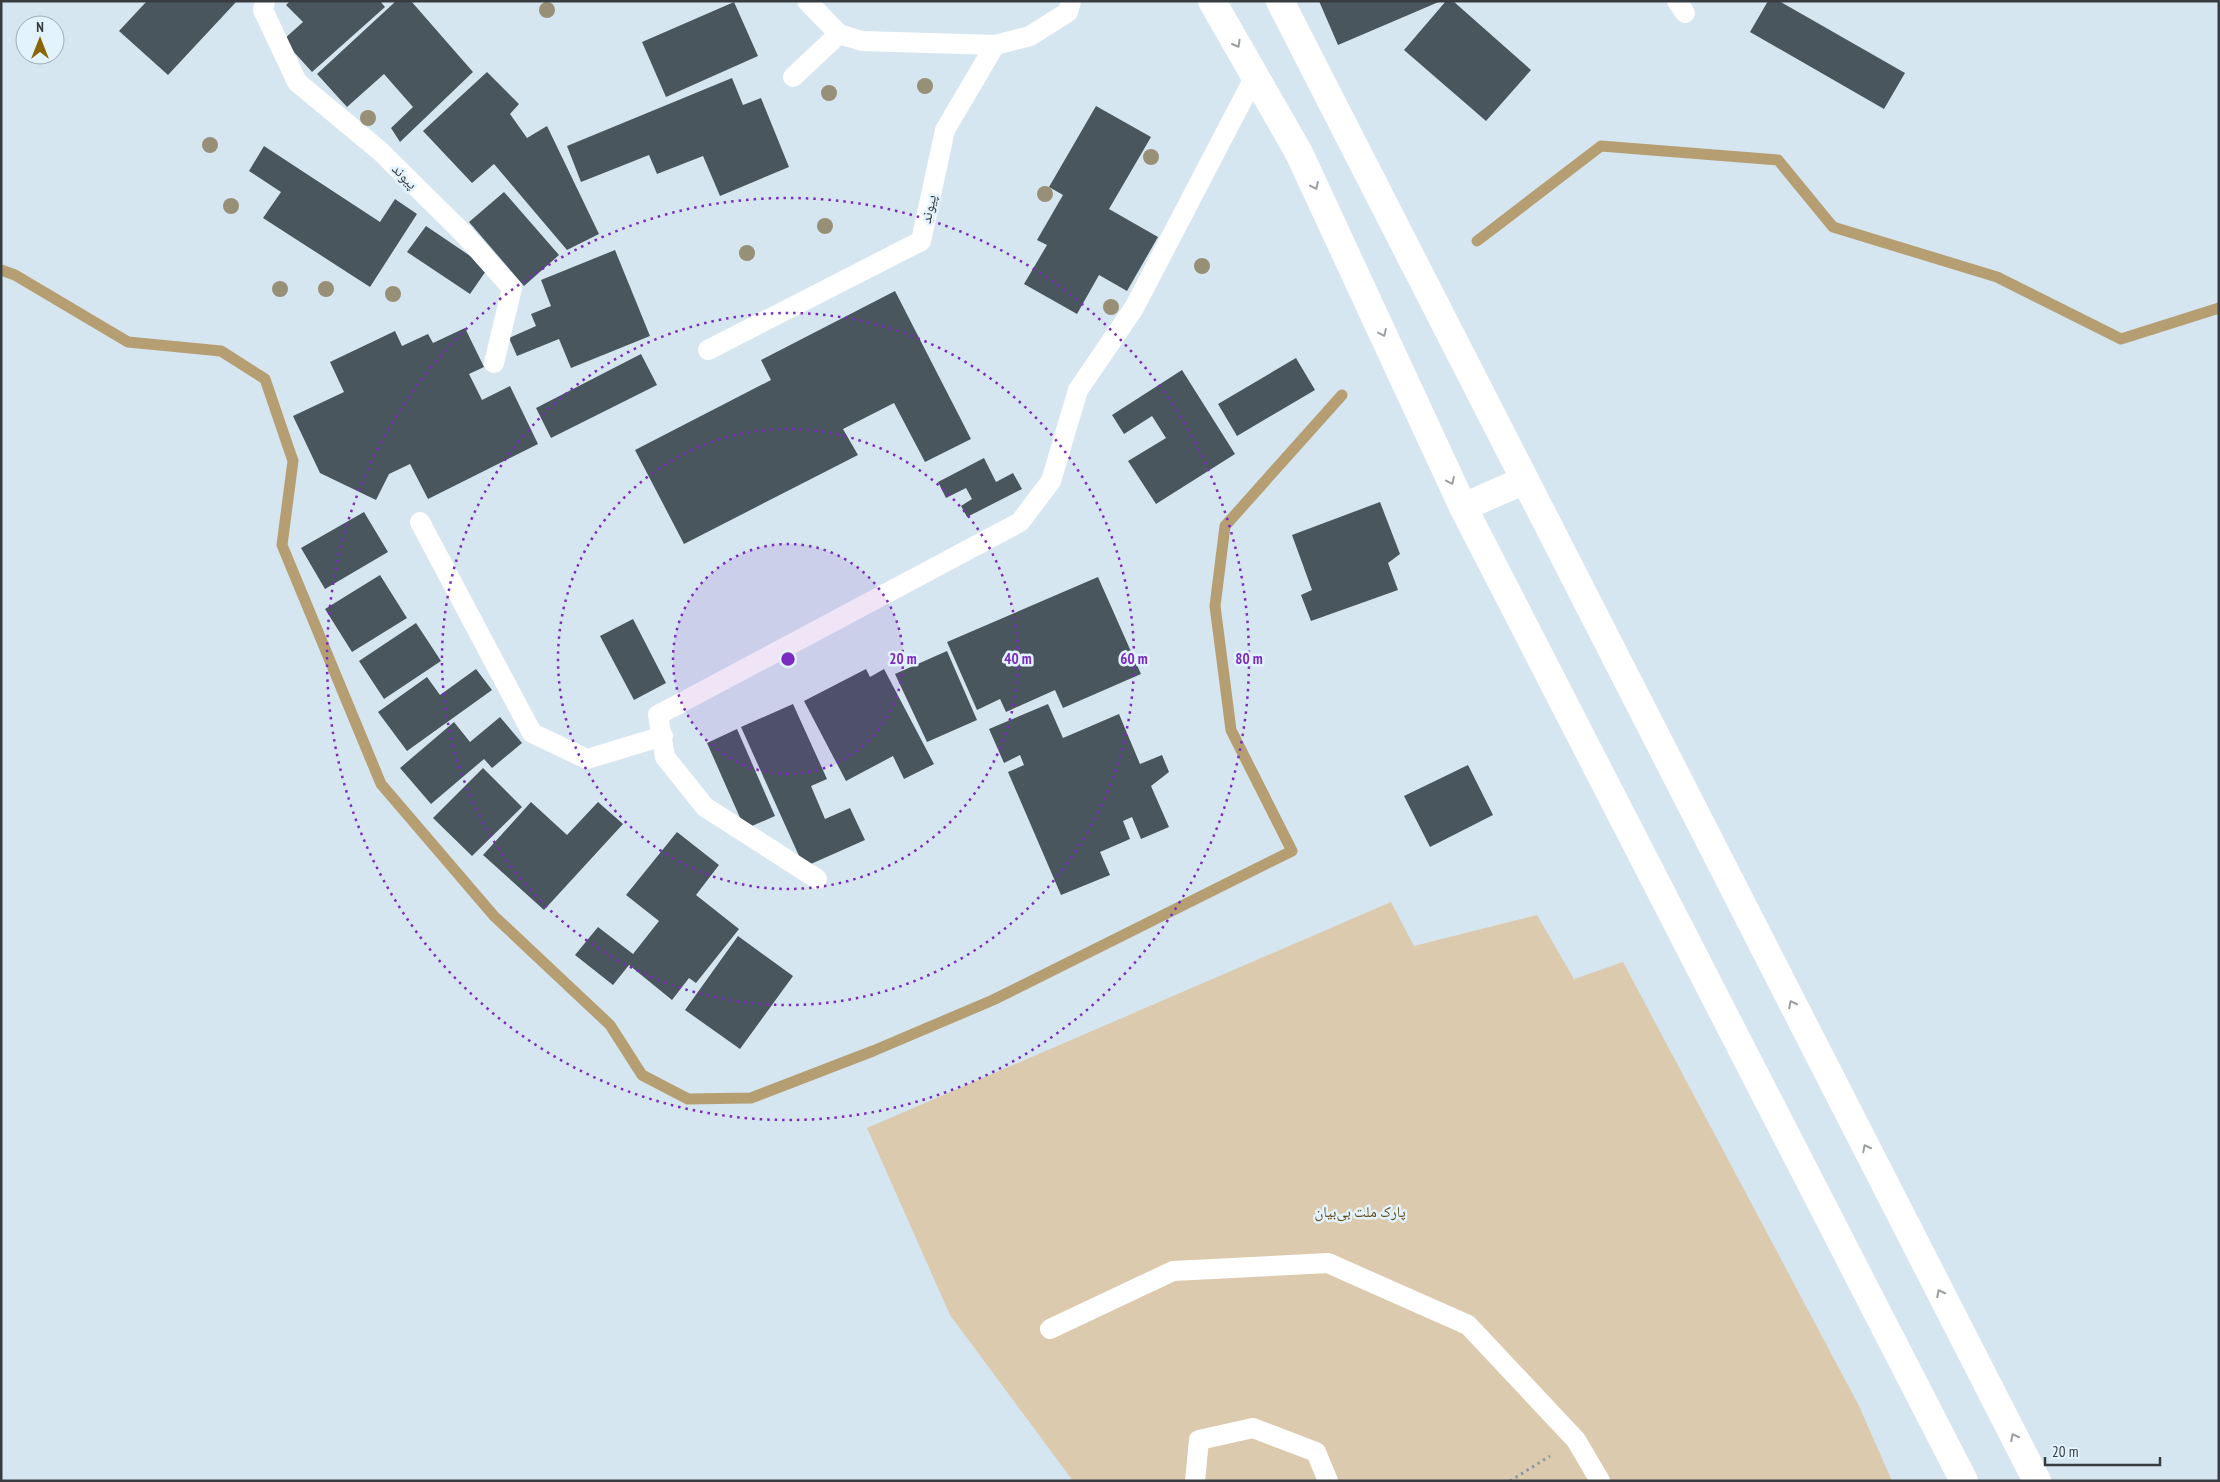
<svg xmlns="http://www.w3.org/2000/svg" width="2220" height="1482" viewBox="0 0 2220 1482" font-family="'PT Sans Narrow','Noto Naskh Arabic',sans-serif">
  <rect width="100%" height="100%" fill="#d6e6f0"/>
  <path fill="#dbcaae" d="M1391,902L1414,946L1537,915L1574,979L1623,962L1859,1406L1892,1481H1073L950,1315L867,1128Z"/>
  <g fill="none" stroke-linecap="round" stroke-linejoin="round">
    <path stroke="#b69e73" stroke-width="11" d="M1477,241L1601,146L1778,160L1833,227L1997,277L2121,339L2219,308
      M1,270L15,275L128,342L221,351L265,379L293,461L282,545L381,784L494,916L610,1025L642,1075L688,1099L751,1098L873,1051L993,1000L1292,851L1231,730L1215,606L1225,526L1342,395"/>
  </g>
  <path fill="#49565e" d="M147,1H237L168,75L119,31Z
    M290,1H380L385,7L312,72L283,40L303,22L286,5Z
    M396,1H411L473,72L400,142L391,128L413,107L384,74L347,107L317,74Z
    M1319,1H1441L1338,45Z
    M1446,1H1453L1531,70L1486,121L1404,50Z
    M1768,1H1779L1905,73L1884,109L1750,32Z
    M734,2L758,56L666,97L642,42Z
    M487,72L519,104L510,114L527,138L547,126L599,234L567,250L494,164L472,183L423,131Z
    M732,78L743,105L761,98L789,167L720,196L703,156L657,174L649,155L581,182L567,146Z
    M1096,106L1151,137L1109,209L1158,237L1127,291L1099,275L1077,314L1024,284L1047,245L1037,240L1063,195L1049,187Z
    M264,146L380,222L395,199L417,214L370,287L263,218L281,192L249,171Z
    M504,192L559,255L524,286L469,222Z
    M426,226L488,268L470,294L407,252Z
    M615,250L650,336L571,368L559,339L517,356L509,338L536,326L531,314L551,306L541,280Z
    M895,291L971,439L925,462L894,403L843,429L858,455L684,544L635,450L771,380L761,360Z
    M465,328L484,367L469,374L482,400L510,386L538,444L428,499L410,464L389,474L376,500L320,473L293,416L344,392L330,362L395,331L402,346L428,334L433,343Z
    M641,354L657,385L551,438L536,408Z
    M1296,358L1315,390L1237,436L1218,404Z
    M1182,370L1235,454L1156,504L1128,461L1166,438L1152,416L1124,434L1112,415Z
    M984,458L996,482L1013,473L1022,489L967,517L961,506L972,499L966,488L946,498L938,482Z
    M1380,502L1400,554L1388,563L1398,590L1311,621L1301,595L1312,590L1292,535Z
    M364,512L388,552L325,589L301,548Z
    M380,575L407,618L352,652L325,609Z
    M1098,577L1141,674L1063,708L1055,690L1006,712L1000,699L977,710L947,642Z
    M633,619L666,683L634,700L600,636Z
    M416,623L441,661L384,699L359,661Z
    M947,651L977,720L927,742L895,674Z
    M476,669L492,690L407,751L378,712L427,677L440,695Z
    M866,669L870,677L884,669L934,764L904,779L893,756L846,781L804,701Z
    M793,704L827,779L811,786L825,819L850,808L865,840L804,867L741,727Z
    M1048,704L1063,738L1119,714L1140,764L1162,755L1169,772L1151,786L1169,827L1141,839L1132,817L1123,821L1130,839L1100,852L1110,875L1061,895L1008,772L1024,765L1020,755L1004,763L989,729Z
    M500,717L522,743L492,768L484,759L431,804L400,768L454,722L470,742Z
    M737,729L775,816L745,829L707,743Z
    M1468,765L1493,815L1430,847L1404,796Z
    M483,768L522,807L472,856L433,818Z
    M531,802L567,835L598,802L623,824L544,910L483,855Z
    M677,832L719,865L696,895L739,929L696,983L689,978L672,1000L629,965L613,985L575,955L598,927L633,954L659,921L626,895Z
    M738,936L793,976L740,1049L685,1010Z"/>
  <g fill="none" stroke-linecap="round" stroke-linejoin="round">
    <path stroke="#8d99a0" stroke-width="3" stroke-dasharray="2.5 4" stroke-linecap="butt" d="M1510,1481L1550,1456"/>
    <path stroke="#fff" stroke-width="20" d="M265,1L263,10L297,82L380,151L463,233L512,288L494,363
      M807,1L839,34L862,41L995,45
      M1677,1L1685,13
      M793,77L839,34
      M708,350L921,241L945,130L995,45L1030,36L1068,12L1071,1
      M420,522L532,733L587,759L663,736
      M817,879L705,807L665,757L658,715L1020,522L1051,481L1078,390L1134,308L1255,76
      M1050,1329L1173,1271L1328,1263L1468,1325L1576,1440L1600,1481
      M1195,1481L1199,1440L1253,1428L1316,1452L1328,1481"/>
    <path stroke="#fff" stroke-width="28" d="M1212,1L1299,153L1463,507L1964,1481
      M1280,1L2037,1481
      M1463,507L1523,481"/>
  </g>
  <g fill="#979077">
    <circle cx="547" cy="10" r="8"/>
    <circle cx="925" cy="86" r="8"/>
    <circle cx="829" cy="93" r="8"/>
    <circle cx="368" cy="118" r="8"/>
    <circle cx="210" cy="145" r="8"/>
    <circle cx="1151" cy="157" r="8"/>
    <circle cx="1045" cy="194" r="8"/>
    <circle cx="231" cy="206" r="8"/>
    <circle cx="825" cy="226" r="8"/>
    <circle cx="747" cy="253" r="8"/>
    <circle cx="1202" cy="266" r="8"/>
    <circle cx="280" cy="289" r="8"/>
    <circle cx="326" cy="289" r="8"/>
    <circle cx="393" cy="294" r="8"/>
    <circle cx="1111" cy="307" r="8"/>
  </g>
  <defs><path id="oneway-chevron" d="M-2-3.5L2.5 0L-2 3.5" fill="none" stroke-width="1.6" stroke-linecap="round" stroke-linejoin="round" transform="scale(1.25)"/></defs>
  <g stroke="#9a9ea0">
    <use href="#oneway-chevron" transform="translate(1237 44) rotate(60)"/>
    <use href="#oneway-chevron" transform="translate(1315 186) rotate(65)"/>
    <use href="#oneway-chevron" transform="translate(1383 333) rotate(65)"/>
    <use href="#oneway-chevron" transform="translate(1451 481) rotate(65)"/>
    <use href="#oneway-chevron" transform="translate(1792 1004) rotate(-117)"/>
    <use href="#oneway-chevron" transform="translate(1866 1148) rotate(-117)"/>
    <use href="#oneway-chevron" transform="translate(1940 1293) rotate(-117)"/>
    <use href="#oneway-chevron" transform="translate(2014 1437) rotate(-117)"/>
  </g>
  <circle cx="788" cy="659" r="115" fill="#7b2cbf" fill-opacity=".12"/>
  <g fill="none" stroke="#7b2cbf" stroke-width="2.5" stroke-dasharray="2.5 5">
    <circle cx="788" cy="659" r="115"/>
    <circle cx="788" cy="659" r="230"/>
    <circle cx="788" cy="659" r="346"/>
    <circle cx="788" cy="659" r="461"/>
  </g>
  <g text-anchor="middle" dominant-baseline="central" stroke-width="5" stroke-linejoin="round" paint-order="stroke">
    <g font-size="15" fill="#363c40" stroke="#e3f3fd">
      <text transform="translate(405 176) rotate(45)">پیوند</text>
      <text transform="translate(928 209) rotate(-78)">پیوند</text>
    </g>
    <g font-size="15" fill="#634914" stroke="#e3f3fd">
      <text x="1360" y="1211">پارک ملت بی‌بیان</text>
    </g>
  </g>
  <circle cx="788" cy="659" r="8" fill="#7b2cbf" stroke="#e3f3fd" stroke-width="2.5"/>
  <g font-size="15" text-anchor="middle" font-weight="bold" fill="#7b2cbf" stroke="#e3f3fd" stroke-width="5" stroke-linejoin="round" paint-order="stroke">
    <text x="903" y="664">20 m</text>
    <text x="1018" y="664">40 m</text>
    <text x="1134" y="664">60 m</text>
    <text x="1249" y="664">80 m</text>
  </g>
  <rect width="2220" height="1482" fill="none" stroke="#363c40" stroke-width="5"/>
  <g transform="translate(40 40)"><circle r="24" fill="#e3f3fd" stroke="#9eaab1"/>
  <path d="M0-4L9 19L0 12L-9 19Z" fill="#8a6302"/>
  <text y="-8" font-size="14" font-weight="bold" text-anchor="middle" fill="#363c40">N</text>
  </g>
  <path d="M2045 1457v8h115v-8" fill="none" stroke="#363c40" stroke-width="2.5"/>
  <text x="2052" y="1457" font-size="15" fill="#363c40" stroke="#e3f3fd" stroke-width="4" paint-order="stroke">20 m</text>
</svg>
